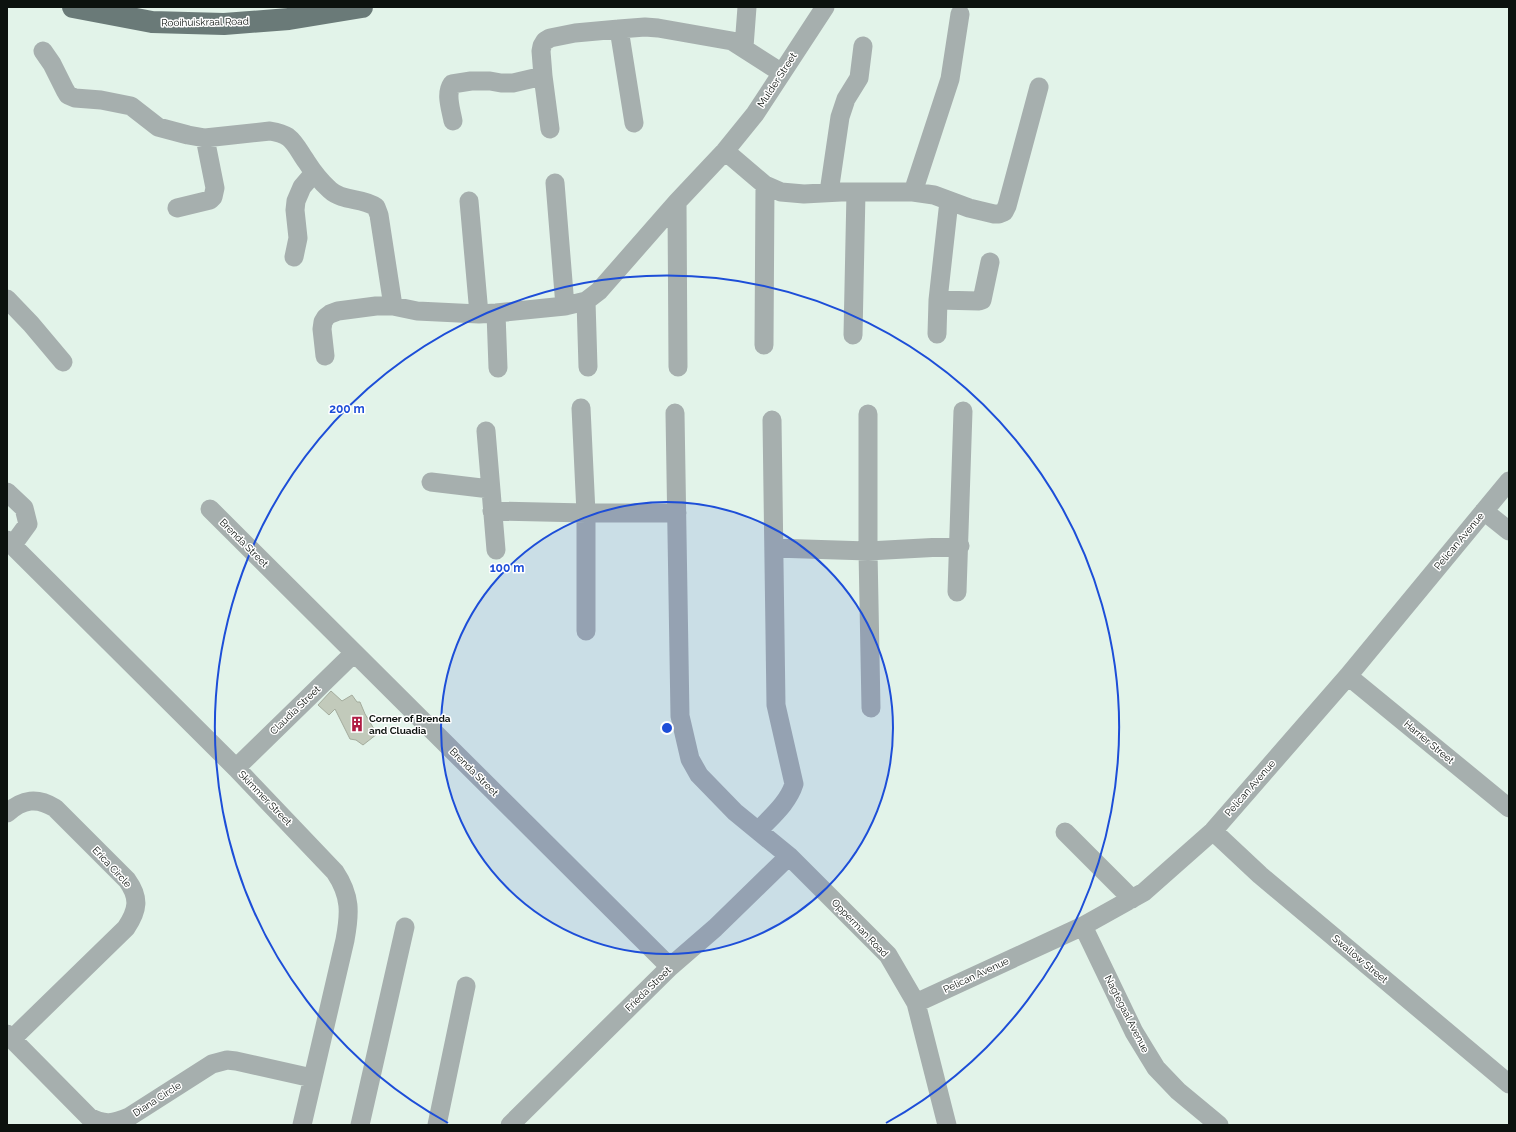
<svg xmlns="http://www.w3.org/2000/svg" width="1516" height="1132" viewBox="0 0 1516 1132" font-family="Raleway,sans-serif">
  <rect width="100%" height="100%" fill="#e2f3e9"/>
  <path fill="#c2cabb" stroke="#a4ac9d" d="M331,691L342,701L352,695L357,702H360L365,714L377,734L363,745L356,740L350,739L335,709L329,715L318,705Z"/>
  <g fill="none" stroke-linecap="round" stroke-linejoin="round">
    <path stroke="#a6afae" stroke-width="19" d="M619,29L634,123
      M744,47L747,7
      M43,51L52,64L65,90L68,95L75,98L101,100L131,106L158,127L188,135L205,138L270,131C276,132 282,133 288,137C296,143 300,153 306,161C313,172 321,182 330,190C343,202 362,197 376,207L379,215L393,306
      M453,121C451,109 445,94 452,84L471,81H490L501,83H513L543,76
      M550,129L543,76L541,51L542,46L545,41L550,38L575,33L619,29L645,27L658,28L732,41L782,73
      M725,151L765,185L781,192L804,194L841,192H913L934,195L969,208L994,214H999L1004,212L1007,206L1039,87
      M555,183L565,306
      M829,192L840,117L846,99L859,78L863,46
      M913,192L950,79L960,14
      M469,201L479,314
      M677,202L678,367
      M177,208L210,200L213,197L215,188L205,138
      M294,257L298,238L295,210L296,201L302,187L314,173
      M7,299L31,324L63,362
      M938,300L979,301L982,300L990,262
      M586,301L588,367
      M496,313L498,368
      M937,334L938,300L949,201
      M853,335L856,192
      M764,345L765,185
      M325,356L322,329L323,322L326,317L330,314L338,311L376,306H393L417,311L479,314L496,313L565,306L586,301L599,291L677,202L725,151L755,114L825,7
      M581,408L586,513V631
      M675,413L680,716L690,759L699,775L735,812L789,856L888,955L916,1003L947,1125
      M868,414V551L871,708
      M486,431L496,550
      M431,482L490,489
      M7,492L24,508L28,524L12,546
      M210,509L670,967
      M492,511L586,513H677
      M1484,511L1509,531
      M7,540L236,768L335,872C351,896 350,913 345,940L302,1125
      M774,548L868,551L960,546
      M957,592L963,411
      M1348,676L1509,808
      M236,768L354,653
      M7,813C23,799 37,797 55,808L127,880C140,898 138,910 126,928L12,1039
      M759,830C772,816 788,803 794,784L776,705L772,420
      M1213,831L1260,875L1509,1084
      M1065,832L1132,899
      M1083,926L1134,1032L1156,1068L1178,1091L1219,1125
      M916,1003L1083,926L1144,892L1213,831L1348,676L1509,481
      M7,1034L89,1117C104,1125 113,1124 129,1117L212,1064L227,1060L236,1061L312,1078
      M360,1125L405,927
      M437,1125L466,986
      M510,1125L670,967L715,928L789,856"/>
    <path stroke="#6a7a78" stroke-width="22" d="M73,7L152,22L224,24L289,19L362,7"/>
  </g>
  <circle cx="667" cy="728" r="226" fill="#1d4ed8" fill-opacity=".12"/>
  <g fill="none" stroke="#1d4ed8" stroke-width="2">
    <circle cx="667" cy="728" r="226"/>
    <path d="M448 1123A452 452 0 1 1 886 1123"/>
  </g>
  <defs>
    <g id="building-bare" transform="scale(1.2)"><path d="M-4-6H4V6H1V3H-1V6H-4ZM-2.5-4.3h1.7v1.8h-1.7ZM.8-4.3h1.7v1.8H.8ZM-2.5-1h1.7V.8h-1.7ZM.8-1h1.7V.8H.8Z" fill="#af1c43" stroke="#fff" stroke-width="2.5" paint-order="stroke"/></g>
  </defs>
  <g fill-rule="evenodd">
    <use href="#building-bare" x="357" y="724"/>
  </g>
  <g text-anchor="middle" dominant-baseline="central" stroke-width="3" stroke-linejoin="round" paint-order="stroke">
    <g font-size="10" fill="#0c120e" stroke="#fff">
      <text transform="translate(205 22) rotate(-1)">Rooihuiskraal Road</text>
      <text transform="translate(777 80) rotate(-57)">Mulder Street</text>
      <text transform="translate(1459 541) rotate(-50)">Pelican Avenue</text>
      <text transform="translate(244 543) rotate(45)">Brenda Street</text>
      <text transform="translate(295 710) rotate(-44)">Claudia Street</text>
      <text transform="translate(1429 742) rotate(40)">Harrier Street</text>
      <text transform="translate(474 772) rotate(45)">Brenda Street</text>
      <text transform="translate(1250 788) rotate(-49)">Pelican Avenue</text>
      <text transform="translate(265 798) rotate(46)">Skimmer Street</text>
      <text transform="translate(112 867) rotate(47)">Erica Circle</text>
      <text transform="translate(860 928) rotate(46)">Opperman Road</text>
      <text transform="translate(1360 959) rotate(40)">Swallow Street</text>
      <text transform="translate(976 975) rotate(-25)">Pelican Avenue</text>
      <text transform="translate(648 989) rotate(-44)">Frieda Street</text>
      <text transform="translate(1127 1014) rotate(63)">Nagtegaal Avenue</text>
      <text transform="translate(157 1099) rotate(-33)">Diana Circle</text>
    </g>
    <g font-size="10" font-weight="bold" fill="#0c120e" stroke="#fff" text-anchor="start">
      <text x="369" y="718">Corner of Brenda<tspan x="369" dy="12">and Cluadia</tspan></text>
    </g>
  </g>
  <circle cx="667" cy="728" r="6" fill="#1d4ed8" stroke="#fff" stroke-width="2"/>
  <g font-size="12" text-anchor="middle" font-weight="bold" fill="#1d4ed8" stroke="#fff" stroke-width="3" stroke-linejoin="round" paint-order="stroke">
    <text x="347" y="413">200 m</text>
    <text x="507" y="572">100 m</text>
  </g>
  <rect width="1516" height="1132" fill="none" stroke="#0c120e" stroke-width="16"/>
</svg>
